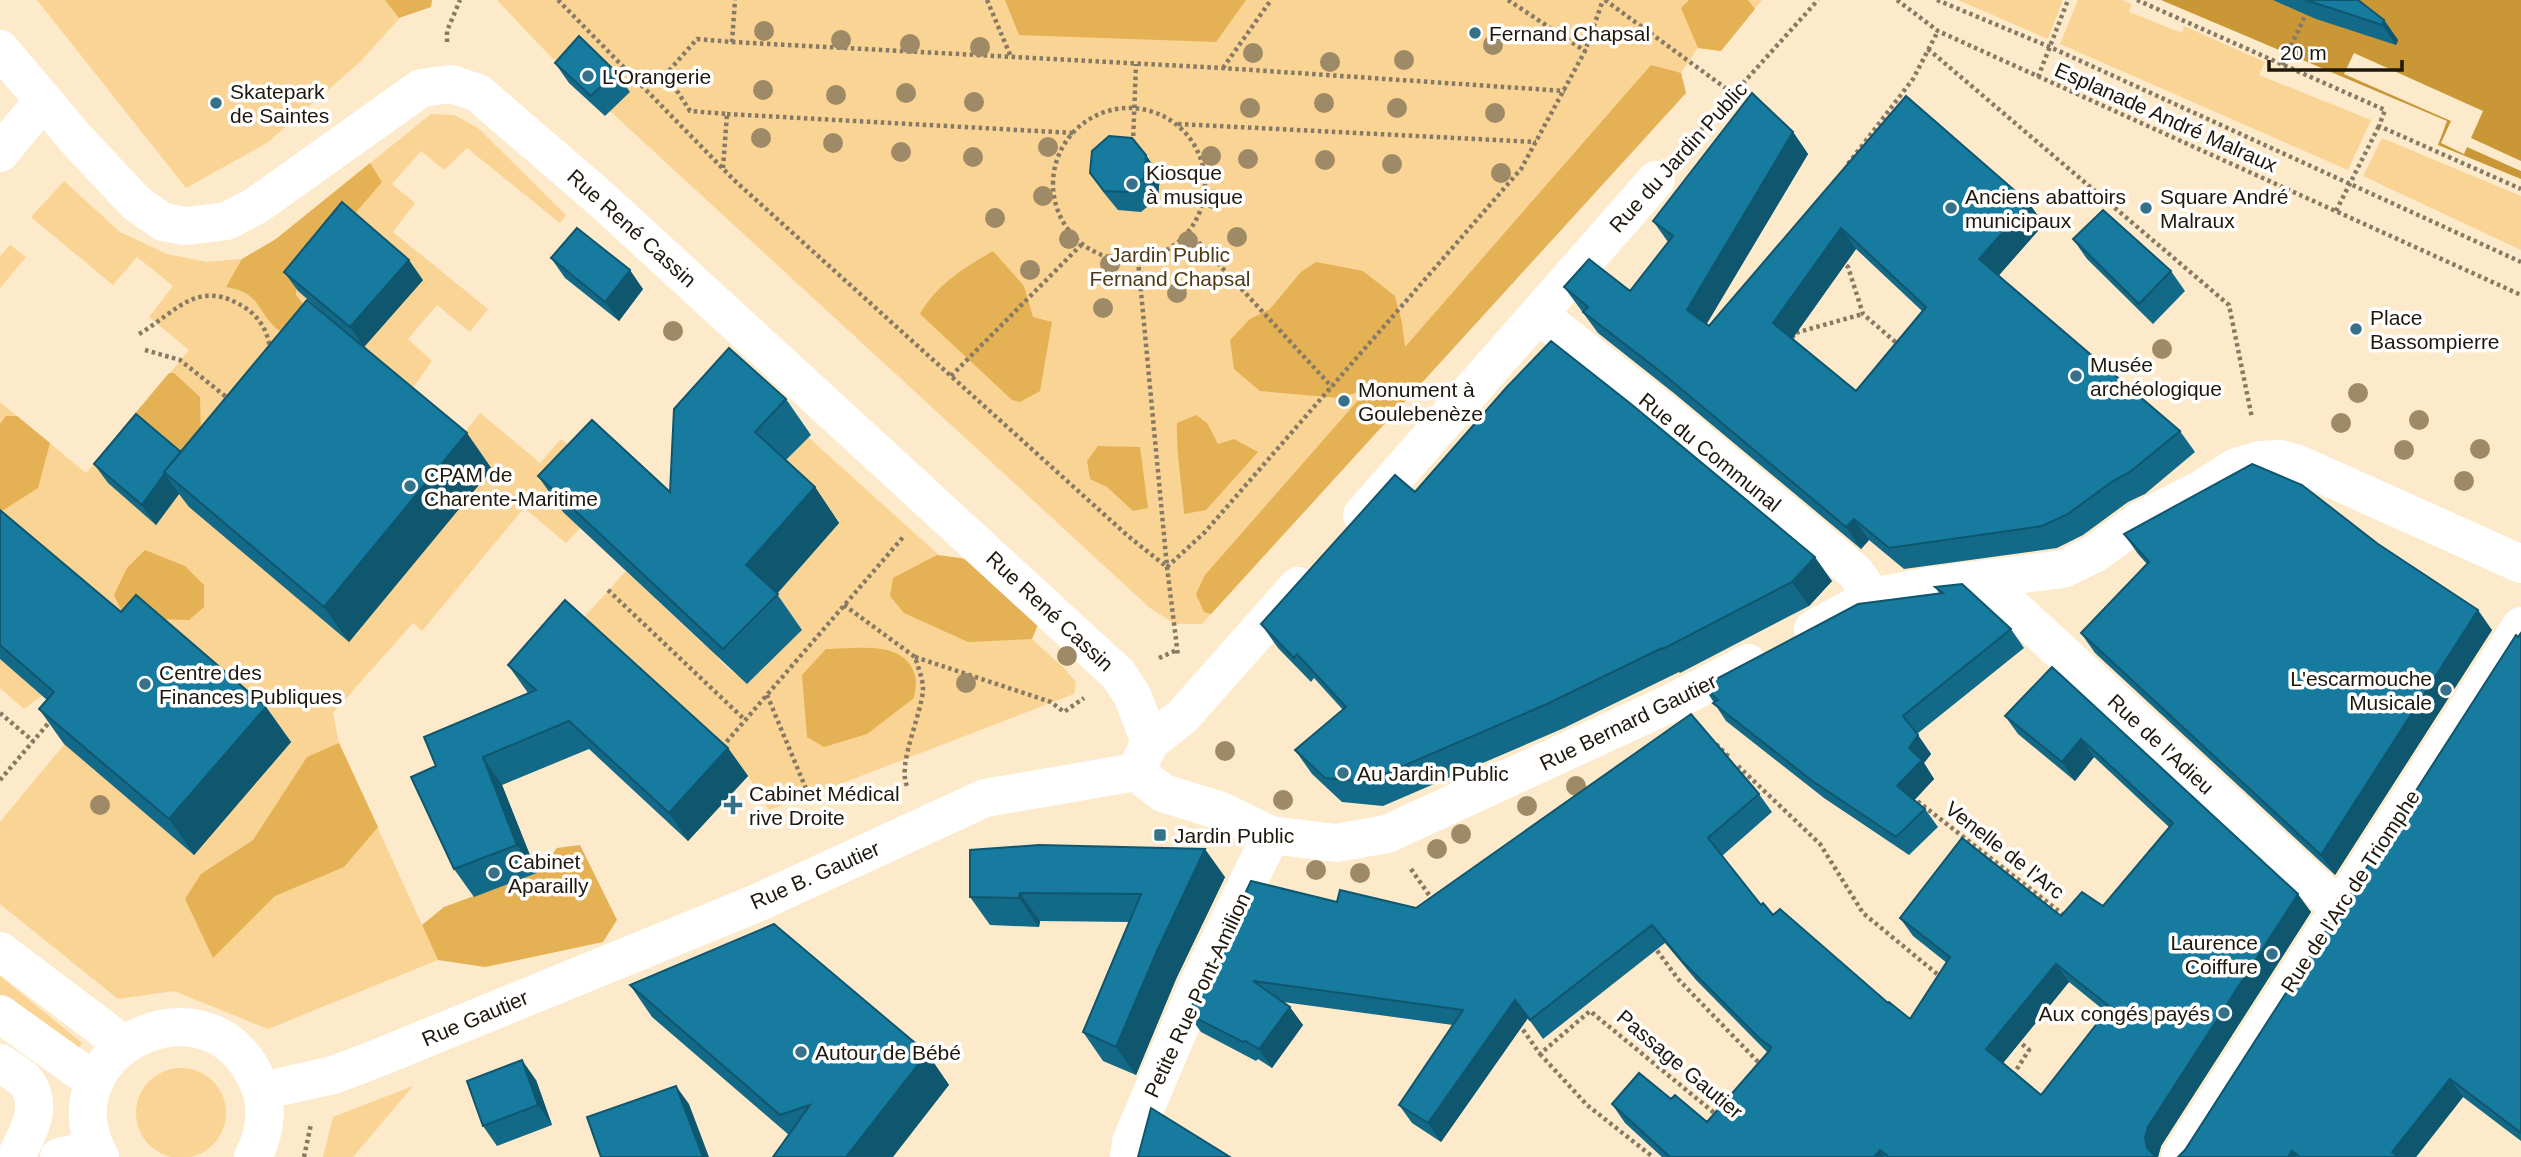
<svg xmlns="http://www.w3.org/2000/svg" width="2521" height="1157" viewBox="0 0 2521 1157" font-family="Helvetica,sans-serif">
  <rect width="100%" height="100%" fill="#fdeaca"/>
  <path fill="#fad494" d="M37,0H416L360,62L267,143L186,188Z
    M497,0H1762L1721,51L1698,48L1681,73L1686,93L1202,624H1175L1150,608L549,55Z
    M1958,0H2063L2048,39Z
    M2078,0H2122L2132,4L2129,12L2182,33L2184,26L2265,62L2259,75L2371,120L2348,170L2060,44Z
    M431,114L454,115L478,128L566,215L560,223L467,148L444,170L421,151L392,184L415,203L393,232L488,309L470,332L437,305L408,339L432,361L406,397L463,434L480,413L540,463L561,439L601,472L569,505L568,516L580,528L566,543L524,508L422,631L413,623L333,713L339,743L438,960L268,1029L174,991L118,999L0,904V822L95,707L42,696L24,709L0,688V402L86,473L189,350L149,317L173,286L137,257L113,285L31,217L64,181L120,232L167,254L207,262L242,259L276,239Z
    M2382,138L2521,196V250L2363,176Z
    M10,245L26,257L0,288V256Z
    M808,437L1064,668L1076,682L1074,694L809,796L769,810L748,776L579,623L626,571L702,643L709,640C711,656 734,677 751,681L771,600L839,523L780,467Z
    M0,976L82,1043L73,1056L0,1000Z
    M136 1113a45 45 0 1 1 90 0a45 45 0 1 1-90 0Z
    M413,1086L353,1157H323L333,1117Z"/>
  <path fill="#e4b254" d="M385,0H432L431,7L399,18Z
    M1005,0H1246L1216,42L1019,35Z
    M1689,0H1748L1755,9L1721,51L1698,48L1681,8Z
    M1651,65L1681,73L1686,93L1211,614L1204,612L1196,594L1205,575L1368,389L1339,398L1260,391L1234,369L1230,340L1250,319L1270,309L1301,272L1316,262L1363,271L1395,296L1402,323L1405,347Z
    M370,163L382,182L296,282V295L314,318L293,336C288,334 281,332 277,329C256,311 262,293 226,287L242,259L276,239Z
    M993,251L1024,286L1033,317L1052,322L1040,391L1020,402L1012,400L920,314C936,285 965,267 993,251Z
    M169,373H174L200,397L201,443L174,454L132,440L122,429Z
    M1196,415L1207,423L1218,444L1234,439L1258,452L1206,510L1184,514C1182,483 1176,454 1177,423Z
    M6,416H17L50,443L38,488L2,511L0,509V424Z
    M1098,446L1140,447L1148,508L1133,511L1107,487L1090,479L1087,461Z
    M145,550L185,566L204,585V607L189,620L125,618L114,595L127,568Z
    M937,555L961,558L992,568L1039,622L1032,639L968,642L904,613L890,596L893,578Z
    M826,649C855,649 906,639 915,676C917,682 915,691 914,698L867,734L824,747L807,737L802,675Z
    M339,743L378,827L344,867L275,896L213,958L185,899L201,874L253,840L307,757Z
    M580,845L617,920L603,942L485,967L438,960L422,925L444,907L537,873L557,848Z"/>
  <path fill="#c99736" d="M2161,0H2521V179L2438,145L2447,121Z"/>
  <path fill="#fdeaca" d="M2354,53L2483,111L2471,138L2521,161V171L2467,147L2464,154L2441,143L2451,121L2344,74Z"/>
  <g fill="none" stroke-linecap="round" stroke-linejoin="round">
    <path stroke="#877a65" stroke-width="4.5" stroke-dasharray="3.5 3.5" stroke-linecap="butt" d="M558,0L734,180L1128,536L1167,567
      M987,0L1011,57
      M1508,0L1585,51
      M1605,0L1735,95
      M1897,0L1938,31L2521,295
      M1937,0L2050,47L2521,262
      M2137,0L2385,110L2379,126L2521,189
      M447,42V31L460,0
      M732,42L1222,68L1565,91
      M1928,49L2229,305L2252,418
      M2282,65L2306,14
      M1223,68L1271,0
      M629,71L666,74
      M2038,77L2068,0
      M1053 184a76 76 0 1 1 152 0a76 76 0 1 1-152 0Z
      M727,114L1074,133
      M1178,124L1536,142
      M1133,143L1136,64
      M1682,151L1818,0
      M1848,164L1913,79L1938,31
      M723,168L727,114L690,111L666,74L697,39L732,42L735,0
      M2336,211L2379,126
      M1189,232L1332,387
      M1138,260L1167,567L1178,656
      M1841,261L1848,267L1863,314L1900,346
      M139,334C177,312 198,276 247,309C261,319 269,334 270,351
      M1792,338L1795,333L1863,314
      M145,350L180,360L230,400
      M951,376L1082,244
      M1167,567L1205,532L1521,169L1585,51L1603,0
      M608,590L745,720
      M844,605L915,657C918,667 923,679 923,689C922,714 897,764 907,786
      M915,657L1051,702L1064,712L1084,698
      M1159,658L1177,650
      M767,695L809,796
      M0,713L33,741
      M1716,744L1730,758
      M722,747L904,536
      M1738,766L1820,844L1863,913L1942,978
      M0,780L52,719
      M1912,797L2065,916
      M1411,869L1434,902
      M1653,945L1678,979L1762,1066
      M1519,1024L1540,1054L1590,1011L1718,1116
      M1540,1054L1587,1105L1653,1157
      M2013,1075L2029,1050L2016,1039
      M304,1157L311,1124"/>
    <path stroke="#fff" stroke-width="38" d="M0,49L77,140L136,203L163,222L186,226L227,221L257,205L421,88L451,84L478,93L601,199L1118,674L1132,695L1150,742
      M0,153L43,101
      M1539,315L1662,411L1855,572L1873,597
      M1362,515L1656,180
      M1983,580L2339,908
      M1813,629L1873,597L1936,585L2063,569L2094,554L2141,520L2200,490L2236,467L2260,460L2281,459L2296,463L2521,564
      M1139,765L1150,742L1182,717L1298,586
      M0,951L123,1044
      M0,1014L95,1082
      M0,1063C8,1069 21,1075 27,1083C44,1108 27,1134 16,1157
      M262,1091L333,1075L373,1060L757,903L985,798L1136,772L1163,793L1221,811L1271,835L1336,843L1387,834L1671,703L1748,663
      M100,1157C42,1053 206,968 257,1080C269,1105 266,1132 253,1157
      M1129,1157L1131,1142L1196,989L1271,835
      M2180,1157L2521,626"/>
    <path stroke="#fff" stroke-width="38" d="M59,1157L96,1149"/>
  </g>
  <g fill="#9e8a66">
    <circle cx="764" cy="31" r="10"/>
    <circle cx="841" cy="40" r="10"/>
    <circle cx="910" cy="44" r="10"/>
    <circle cx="1493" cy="45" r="10"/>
    <circle cx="980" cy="47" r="10"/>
    <circle cx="1253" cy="53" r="10"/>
    <circle cx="1404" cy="60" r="10"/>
    <circle cx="1330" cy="62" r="10"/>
    <circle cx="763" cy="90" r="10"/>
    <circle cx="906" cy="93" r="10"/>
    <circle cx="836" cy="95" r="10"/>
    <circle cx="974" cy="102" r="10"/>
    <circle cx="1324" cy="103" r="10"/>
    <circle cx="1250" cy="108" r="10"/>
    <circle cx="1397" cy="108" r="10"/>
    <circle cx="1495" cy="113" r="10"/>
    <circle cx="761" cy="138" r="10"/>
    <circle cx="833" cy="143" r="10"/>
    <circle cx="1048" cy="147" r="10"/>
    <circle cx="901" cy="152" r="10"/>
    <circle cx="1211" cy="156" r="10"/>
    <circle cx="973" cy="157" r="10"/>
    <circle cx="1248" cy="159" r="10"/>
    <circle cx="1325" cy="160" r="10"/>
    <circle cx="1392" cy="164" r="10"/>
    <circle cx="1501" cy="173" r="10"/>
    <circle cx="1043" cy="196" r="10"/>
    <circle cx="1213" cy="199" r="10"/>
    <circle cx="995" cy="218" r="10"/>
    <circle cx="1237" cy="237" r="10"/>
    <circle cx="1069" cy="239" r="10"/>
    <circle cx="1188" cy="241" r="10"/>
    <circle cx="1110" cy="264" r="10"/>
    <circle cx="1030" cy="270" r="10"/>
    <circle cx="1177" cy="293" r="10"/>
    <circle cx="1103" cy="308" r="10"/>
    <circle cx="673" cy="331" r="10"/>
    <circle cx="2162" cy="349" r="10"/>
    <circle cx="2358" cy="393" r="10"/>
    <circle cx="2419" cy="420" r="10"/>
    <circle cx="2341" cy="423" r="10"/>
    <circle cx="2480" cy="449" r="10"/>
    <circle cx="2404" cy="450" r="10"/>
    <circle cx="2464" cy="481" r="10"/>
    <circle cx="1067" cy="656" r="10"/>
    <circle cx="966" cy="683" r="10"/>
    <circle cx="1225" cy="751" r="10"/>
    <circle cx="1576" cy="786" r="10"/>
    <circle cx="1283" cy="800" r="10"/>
    <circle cx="100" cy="805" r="10"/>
    <circle cx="1527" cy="806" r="10"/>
    <circle cx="1461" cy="834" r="10"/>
    <circle cx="1437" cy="849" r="10"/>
    <circle cx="1316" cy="870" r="10"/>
    <circle cx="1360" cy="873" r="10"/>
  </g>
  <path fill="#136a88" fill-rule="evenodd" d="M2273,0H2358L2384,20L2398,40L2396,45L2316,19Z
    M555,63L616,72L630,92L605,116L569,83Z
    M1906,96L2044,224L1998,276L2180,431L2195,452L2145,494L2128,502L2083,535L2057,548L1904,569L1869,540L1861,549L1675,394L1598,333L1564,287L1630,291L1668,242L1653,221L1793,132L1808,154L1706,324L1709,326ZM1856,249L1922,311L1856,391L1792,339Z
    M1090,173L1160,175L1158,198L1141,212L1118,210L1104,193Z
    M2073,239L2171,271L2185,291L2153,324L2087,259Z
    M551,258L643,289L619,321L565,278Z
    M284,272L423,280L364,347L492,469L349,642L189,507L179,494L156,525L108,483L94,464L181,452L356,341L298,291Z
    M786,399L811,435L786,460L815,487L839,523L777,594L802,630L747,684L563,512L538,476L670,492Z
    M1415,492L1832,581L1809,606L1680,673L1679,672L1564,728L1383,806L1342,802L1312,774L1295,750L1343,710L1314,678L1311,682L1278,648L1261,624Z
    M0,510L121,612L266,707L291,742L194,855L64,744L39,709L47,700L0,659Z
    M2124,534L2378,544L2492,630L2335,875L2095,653L2081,633L2147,564L2138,554Z
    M1935,587L2011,629L2024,648L1917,734L1931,754L1924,763L1934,779L1914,800L1925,809L1938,827L1909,855L1824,798L1726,721L1703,686L1940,594Z
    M2521,633V1141L2463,1097L2416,1157H2178L2185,1150Z
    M508,665L728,748L748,776L688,841L589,749L502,785L537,873L474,897L454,869L436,766L528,693Z
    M2052,667L2311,912L2161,1146L2158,1157H1662L1625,1123L1612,1104L1671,1099L1707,1122L1768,1053L1696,980L1665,943L1543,1039L1528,1018L1441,1142L1412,1123L1399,1105L1453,1025L1283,1002L1303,1025L1272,1068L1258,1059L1256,1061L1201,1032L1188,1014L1337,902L1416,908L1759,794L1772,812L1722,856L1761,905L1888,1003L1910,1019L1947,963L1913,936L1900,918L2061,916L2103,906L2169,827L2094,757L2075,781L2018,734L2005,716ZM2069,982L2106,1012L2041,1095L2003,1063Z
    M1225,877L1176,979L1136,1075L1103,1061L1083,1032L1130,922L1040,921L1039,927L990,925L970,897Z
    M630,985L927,1053L949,1085L789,1135L652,1017Z
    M536,1080L552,1125L497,1146L483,1126Z"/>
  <path fill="#0f566f" d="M2384,20L2398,40L2396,45L2382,25Z
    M1793,132L1808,154L1702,332L1687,310Z
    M1146,155L1160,175L1158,198L1144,178Z
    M2029,203L2044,224L1994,281L1979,259Z
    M1841,228L1856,249L1788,345L1773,323Z
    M409,260L423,280L364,347L350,327Z
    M630,270L643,289L619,321L605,302Z
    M467,433L492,469L349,642L324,607Z
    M165,474L179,494L156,525L142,505Z
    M815,487L839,523L771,600L746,565Z
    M1854,519L1869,540L1861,549L1846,527Z
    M1815,557L1832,581L1809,606L1792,582Z
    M2478,610L2492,630L2335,875L2321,855Z
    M266,707L291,742L194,855L169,819Z
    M1918,735L1931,754L1924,763L1934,779L1910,805L1897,786L1909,748Z
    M2081,739L2094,757L2075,781L2062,762Z
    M728,748L748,776L688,841L669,813Z
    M483,757L502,785L537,873L517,845Z
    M1205,849L1225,877L1176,979L1136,1075L1116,1047L1157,951Z
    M1020,893L1040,921L1039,927L1019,898Z
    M2298,894L2311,912L2161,1146L2158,1157H2154L2147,1148L2145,1138L2148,1127Z
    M2056,964L2069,982L1999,1068L1986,1049Z
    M1515,1000L1528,1018L1441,1142L1428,1123Z
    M1290,1007L1303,1025L1272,1068L1259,1049Z
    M927,1053L949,1085L893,1157H846Z
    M522,1060L536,1080L552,1125L538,1105Z
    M2450,1079L2463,1097L2416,1157H2395L2392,1152Z
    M676,1086L689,1104L709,1157H703Z
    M1880,1150L1884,1157H1874Z
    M2292,1151L2296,1157H2288Z"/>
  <path fill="#167b9e" stroke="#0f566f" stroke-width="2" fill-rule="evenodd" d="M2306,0H2358L2384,20L2382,25Z
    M579,36L616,72L591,96L555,63Z
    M1752,93L1793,132L1687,310L1709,326L1906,96L2029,203L1979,259L2180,431L2130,472L2113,481L2068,514L2042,526L1889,548L1854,519L1846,527L1661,372L1583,312L1588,307L1564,287L1589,259L1630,291L1673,236L1653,221ZM1841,228L1926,307L1856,391L1773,323Z
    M1109,136L1132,138L1146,155L1144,178L1127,192L1104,191L1090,173L1092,151Z
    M342,202L409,260L350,327L284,272Z
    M2103,210L2171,271L2139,304L2073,239Z
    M577,228L630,270L605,302L551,258Z
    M307,300L467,433L324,607L164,472Z
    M1551,341L1631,404L1815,557L1792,582L1663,649L1662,648L1547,704L1366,782L1325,778L1295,750L1346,707L1297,654L1294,658L1261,624L1395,475L1415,492L1506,388Z
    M729,348L786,399L755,432L815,487L746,565L778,594L723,649L538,476L592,420L670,492L674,409Z
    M136,414L181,452L164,472L165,473L142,505L94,464Z
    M2252,464L2302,485L2378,544L2478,610L2321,855L2081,633L2149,562L2124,534Z
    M0,510L121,612L136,595L266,707L169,819L39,709L54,692L0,645Z
    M1962,584L2011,629L1903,716L1918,735L1909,748L1922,760L1897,786L1925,809L1896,837L1811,780L1713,703L1718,700L1703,686L1858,604L1943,593L1935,587Z
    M565,600L728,748L669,813L569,721L483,757L517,845L454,869L411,777L436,766L424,737L536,690L508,665Z
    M2521,633V1133L2450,1079L2392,1152L2398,1157H2300L2292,1151L2288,1157H2178L2185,1150L2516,635L2518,637Z
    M2052,667L2298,894L2148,1127L2145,1138L2147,1148L2156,1157H1889L1880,1150L1874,1157H1670L1612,1104L1639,1073L1671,1099L1675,1095L1707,1122L1770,1050L1771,1047L1760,1039L1683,962L1652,925L1530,1020L1515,1000L1428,1123L1399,1105L1463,1010L1253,981L1290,1007L1259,1049L1245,1041L1243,1042L1188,1014L1251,881L1337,902L1340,890L1416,908L1691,714L1759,794L1708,838L1761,905L1763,903L1773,915L1780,909L1888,1003L1889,1002L1910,1019L1950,957L1900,918L1962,838L2061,916L2082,892L2103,906L2173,823L2081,739L2062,762L2005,716ZM2056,964L2110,1007L2041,1095L1986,1049Z
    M1039,845L1205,849L1157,951L1116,1047L1083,1032L1141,894L1020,893L1019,898L970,897V850Z
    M774,924L927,1053L846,1157H773L810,1105L780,1115L630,985Z
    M522,1060L538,1105L483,1126L467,1081Z
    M676,1086L703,1157H601L587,1117Z
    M1151,1108L1230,1157H1138Z"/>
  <g fill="#367189" stroke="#fff" stroke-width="2.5">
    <circle cx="1475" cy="33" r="7"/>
    <circle cx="588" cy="76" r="7"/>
    <circle cx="216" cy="103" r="7"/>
    <circle cx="1132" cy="184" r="7"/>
    <circle cx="1951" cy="208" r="7"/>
    <circle cx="2146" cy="208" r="7"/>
    <circle cx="2356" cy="329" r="7"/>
    <circle cx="2076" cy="376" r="7"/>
    <circle cx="1344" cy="401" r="7"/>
    <circle cx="410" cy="486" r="7"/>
    <circle cx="145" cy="684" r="7"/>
    <circle cx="2446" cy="690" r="7"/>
    <circle cx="1343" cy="773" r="7"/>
    <path d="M729.5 794.5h7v7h7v7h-7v7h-7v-7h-7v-7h7z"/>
    <rect x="1153" y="828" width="14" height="14" rx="3.5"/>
    <circle cx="494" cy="873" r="7"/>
    <circle cx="2272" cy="954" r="7"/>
    <circle cx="2224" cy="1013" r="7"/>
    <circle cx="801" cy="1052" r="7"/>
  </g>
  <g text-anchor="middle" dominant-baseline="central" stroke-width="7" stroke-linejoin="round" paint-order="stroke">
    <g font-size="21" fill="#1f180c" stroke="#fff" text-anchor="start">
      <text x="1489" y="33">Fernand Chapsal</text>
      <text x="602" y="76">L'Orangerie</text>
      <text x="230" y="91">Skatepark<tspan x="230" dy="24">de Saintes</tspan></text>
      <text x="1146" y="172">Kiosque<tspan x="1146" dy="24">à musique</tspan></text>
      <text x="1965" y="196">Anciens abattoirs<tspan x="1965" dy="24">municipaux</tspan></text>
      <text x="2160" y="196">Square André<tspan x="2160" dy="24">Malraux</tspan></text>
      <text x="2370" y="317">Place<tspan x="2370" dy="24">Bassompierre</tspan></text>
      <text x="2090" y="364">Musée<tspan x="2090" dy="24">archéologique</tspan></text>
      <text x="1358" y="389">Monument à<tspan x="1358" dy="24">Goulebenèze</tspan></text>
      <text x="424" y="474">CPAM de<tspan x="424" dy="24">Charente-Maritime</tspan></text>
      <text x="159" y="672">Centre des<tspan x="159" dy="24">Finances Publiques</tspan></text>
      <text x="2432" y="678" text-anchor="end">L'escarmouche<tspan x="2432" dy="24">Musicale</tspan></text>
      <text x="1357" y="773">Au Jardin Public</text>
      <text x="749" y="793">Cabinet Médical<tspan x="749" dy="24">rive Droite</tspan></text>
      <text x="1174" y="835">Jardin Public</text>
      <text x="508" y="861">Cabinet<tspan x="508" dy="24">Aparailly</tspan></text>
      <text x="2258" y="942" text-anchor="end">Laurence<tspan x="2258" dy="24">Coiffure</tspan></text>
      <text x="2210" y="1013" text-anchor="end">Aux congés payés</text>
      <text x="815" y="1052">Autour de Bébé</text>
    </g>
    <g font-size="21" fill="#1f180c" stroke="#fff">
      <text transform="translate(2166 117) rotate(24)">Esplanade André Malraux</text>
      <text transform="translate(1678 157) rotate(-48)">Rue du Jardin Public</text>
      <text transform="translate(632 228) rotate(42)">Rue René Cassin</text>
      <text transform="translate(1710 452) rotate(39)">Rue du Communal</text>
      <text transform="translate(1050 611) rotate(43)">Rue René Cassin</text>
      <text transform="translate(1628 722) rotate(-26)">Rue Bernard Gautier</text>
      <text transform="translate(2161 744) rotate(43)">Rue de l'Adieu</text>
      <text transform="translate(2005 850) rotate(38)">Venelle de l'Arc</text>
      <text transform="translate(815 875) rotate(-24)">Rue B. Gautier</text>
      <text transform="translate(2350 891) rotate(-57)">Rue de l'Arc de Triomphe</text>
      <text transform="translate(1197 995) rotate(-65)">Petite Rue Pont-Amilion</text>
      <text transform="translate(475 1018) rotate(-23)">Rue Gautier</text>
      <text transform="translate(1680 1064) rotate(40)">Passage Gautier</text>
    </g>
    <g font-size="21" fill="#503b14" stroke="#fff">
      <text x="1170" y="254">Jardin Public<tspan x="1170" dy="24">Fernand Chapsal</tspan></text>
    </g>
  </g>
  <path d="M2269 60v10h133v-10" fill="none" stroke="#1f180c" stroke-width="3.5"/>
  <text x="2280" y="60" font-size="21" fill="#1f180c" stroke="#ffffff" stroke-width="5" paint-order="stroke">20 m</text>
</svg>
